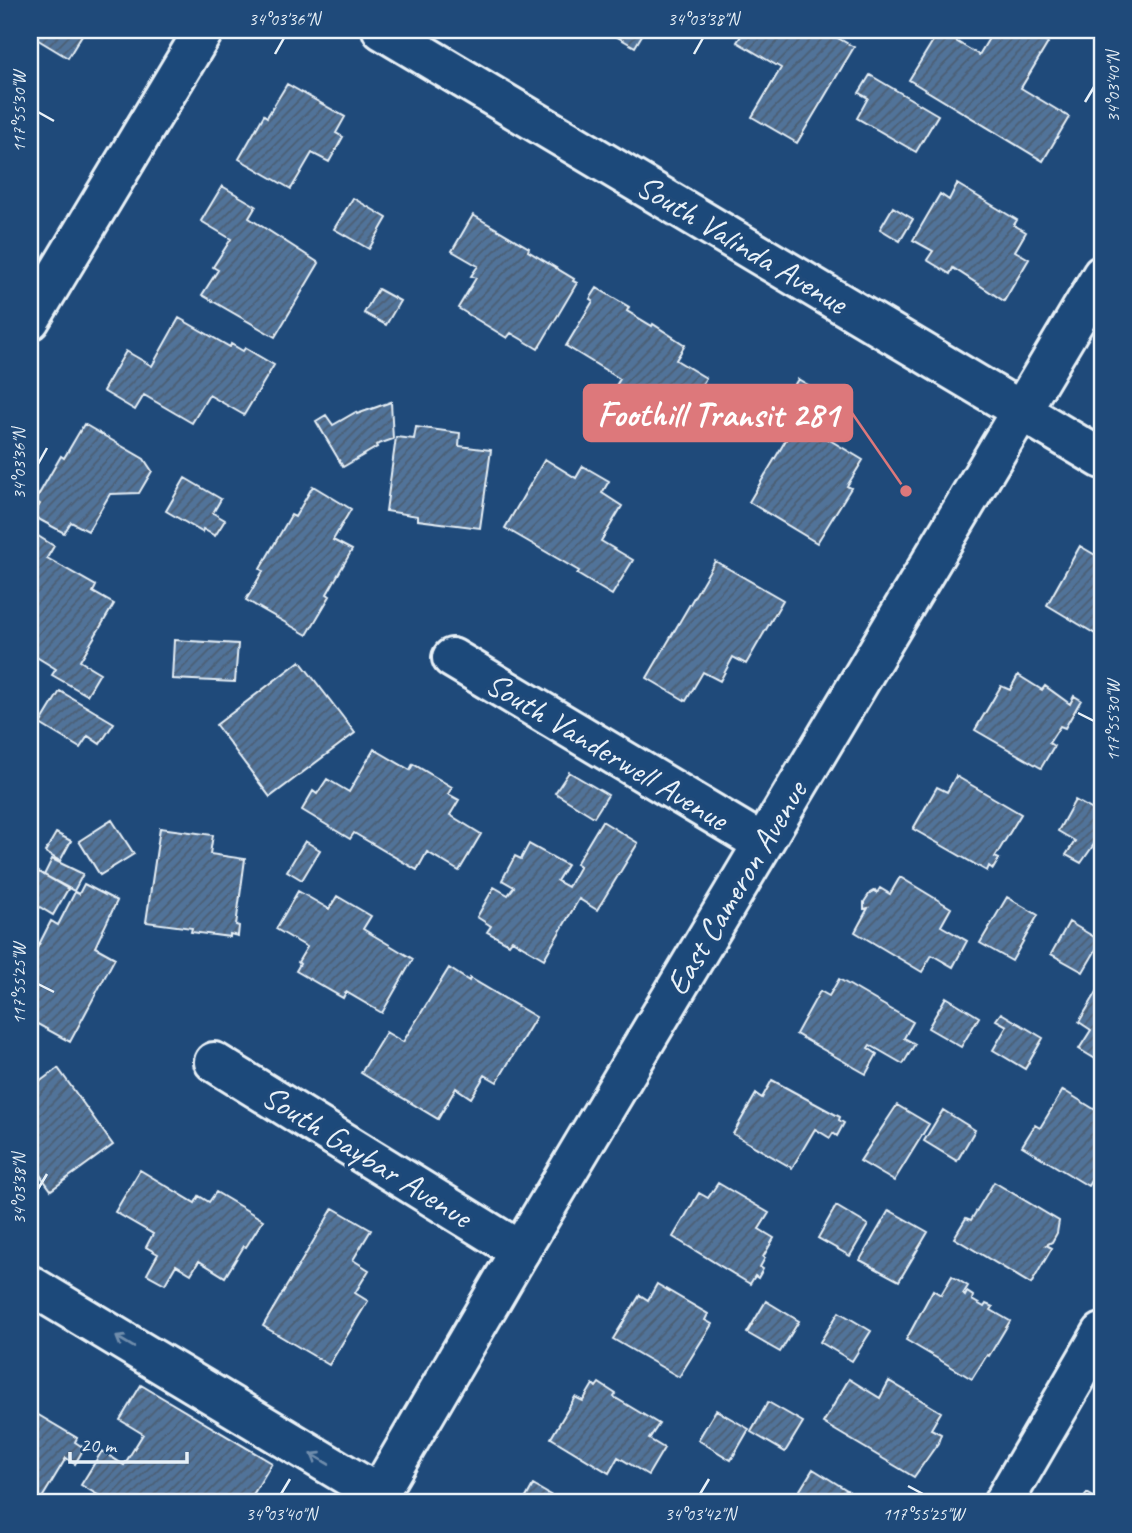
<svg xmlns="http://www.w3.org/2000/svg" width="1132" height="1533" viewBox="0 0 1132 1533" font-family="Caveat,sans-serif">
  <defs>
    <pattern id="building-hatch" width="6" height="6" patternUnits="userSpaceOnUse" patternTransform="scale(1.75)"><rect width="6" height="6" fill="#517399"/><path d="M-1 1l2-2M0 6l6-6M5 7l2-2" fill="none" stroke="#4c5e72"/></pattern>
  </defs>
  <rect width="100%" height="100%" fill="#1f4a7a"/>
  <filter id="ink" filterUnits="userSpaceOnUse"><feTurbulence type="fractalNoise" baseFrequency=".0143" numOctaves="2"/><feDisplacementMap in="SourceGraphic" scale="14" xChannelSelector="R" yChannelSelector="G"/><feConvolveMatrix kernelMatrix="1 2 1 2 8 2 1 2 1" color-interpolation-filters="sRGB"/></filter>
  <g filter="url(#ink)">
    <path fill="url(#building-hatch)" stroke="#e8f1f8" stroke-width="2" d="M30,30H89L88,32L85,30L68,58L30,35Z
      M605,30H645L635,47Z
      M745,30H829L827,32L854,47L797,143L752,117L781,68L737,42Z
      M994,30H1025L1048,43L1021,88L1069,117L1043,161L909,80L939,31L979,55Z
      M1025,30H1046L1041,39Z
      M870,75L938,115L916,152L857,118L868,98L859,93Z
      M287,84L345,117L336,133L343,137L329,162L312,153L291,189L239,159L264,115L267,117Z
      M957,184L1017,220L1014,225L1026,232L1015,251L1029,259L1004,301L953,268L950,274L927,260L933,251L913,240L940,194L949,200Z
      M222,186L256,206L249,218L319,263L275,337L202,295L218,270L213,267L231,239L201,221Z
      M353,198L387,218L369,249L334,229Z
      M893,207L913,219L900,241L880,229Z
      M473,215L529,248L528,251L574,279L573,281L577,283L538,349L511,333L507,338L458,308L476,278L471,276L478,266L452,251Z
      M597,288L629,307L627,311L652,326L653,324L685,345L676,360L706,378L683,416L653,398L645,412L612,392L620,379L566,346L593,301L590,299Z
      M378,289L400,301L386,325L364,313Z
      M179,318L230,347L231,344L243,351L245,348L274,365L244,415L209,395L192,423L144,395L135,410L103,391L126,351L152,366Z
      M798,379L837,402L818,433L863,460L847,486L851,488L817,543L749,502L793,428L775,417Z
      M391,402L393,439L376,445L377,447L343,467L316,421L326,415L333,425L356,412L357,414Z
      M84,424L144,459L152,471L139,493L110,494L88,531L71,522L64,533L33,516L40,504L35,501L61,456L64,458Z
      M416,427L460,433L459,446L491,450L480,528L418,520V516L386,511L396,437L414,439Z
      M545,459L576,478L583,466L609,481L602,493L622,506L601,541L633,560L612,595L577,574L579,571L505,528Z
      M185,478L221,499L213,513L225,520L215,536L203,529L202,532L166,511Z
      M313,486L351,509L333,540L352,550L327,594L330,596L307,635L246,600L263,571L260,569L291,515L295,517Z
      M30,531L54,546L47,558L96,586L93,592L114,604L80,661L100,673L87,695L52,675L56,669L30,653Z
      M1080,546L1102,559V638L1047,605Z
      M715,561L783,600L746,664L733,657L720,681L703,672L686,701L647,678Z
      M174,640L238,644L235,682L172,679Z
      M300,661L355,733L270,797L216,725Z
      M1018,675L1042,690L1045,686L1070,704L1074,696L1081,700L1065,728L1060,726L1049,743L1054,746L1041,768L975,730L1001,686L1010,690Z
      M60,691L114,723L100,744L88,736L80,748L40,724Z
      M1102,734V751L1095,747Z
      M374,749L410,770L413,764L452,787L448,794L459,800L450,815L481,834L459,871L427,852L417,870L354,833L350,839L302,810L313,791L317,794L327,779L349,792Z
      M569,772L608,795L594,817L555,793Z
      M956,776L1021,814L995,857L999,859L993,869L989,866L987,871L913,829L937,787L947,792Z
      M1075,800L1102,815V833L1081,863L1066,855L1075,841L1058,831Z
      M112,820L134,854L100,875L79,841Z
      M602,821L638,843L597,910L579,899L544,959L512,940L509,944L487,932L491,926L477,917L494,887L508,895L514,887L502,880L515,856L521,859L529,844L567,865L557,881L568,887L580,866L576,864Z
      M160,828L213,835L210,854L245,859L236,925L239,926L238,936L230,934V937L191,932L192,928L146,922Z
      M56,833L71,841L60,861L45,852Z
      M305,841L320,850L302,880L287,871Z
      M52,859L83,874L74,891L44,875Z
      M39,872L68,889L53,915L30,901V889Z
      M900,877L951,908L941,926L967,941L953,967L932,955L922,972L855,932L868,908L864,909V902L870,893L875,890L877,893L880,888L890,894Z
      M84,884L117,901L95,947L115,958L70,1042L30,1020V962L51,921L58,925L75,892L79,894Z
      M298,891L329,909L337,896L371,916L363,929L413,959L382,1013L346,992L343,998L296,971L300,964L298,962L307,947L276,929Z
      M1007,897L1038,915L1012,961L980,943Z
      M1069,922L1101,941L1083,972L1051,954Z
      M449,968L469,981L470,978L536,1017L497,1082L485,1075L471,1098L456,1088L438,1119L361,1073L386,1032L403,1042Z
      M839,979L913,1022L904,1038L915,1044L903,1064L870,1045L868,1048L877,1054L866,1074L796,1034L820,991L829,996Z
      M1101,985L1102,986V1063L1079,1049L1091,1030L1079,1022Z
      M946,997L979,1017L961,1047L928,1028Z
      M1001,1013L1043,1038L1025,1069L993,1050L1007,1026L996,1020Z
      M58,1068L113,1145L51,1190L30,1161V1089Z
      M772,1080L840,1117L839,1120L844,1123L837,1136L833,1133L830,1138L815,1129L792,1168L733,1134L756,1094L762,1098Z
      M1063,1090L1102,1114V1163L1088,1186L1022,1146L1035,1125L1040,1128Z
      M897,1105L929,1124L894,1181L860,1161Z
      M943,1110L975,1130L957,1161L924,1141Z
      M140,1170L195,1203L199,1196L209,1202L216,1192L263,1220L246,1247L244,1246L225,1277L199,1261L191,1274L176,1265L165,1284L147,1274L158,1254L146,1247L153,1234L115,1212Z
      M994,1182L1059,1221L1057,1233L1052,1242L1046,1245L1052,1248L1031,1284L954,1238L966,1218L971,1220Z
      M718,1183L769,1213L759,1229L774,1238L763,1257L765,1258L760,1267L763,1269L758,1278L755,1276L750,1284L673,1237L699,1193L708,1198Z
      M836,1206L868,1225L850,1256L818,1238Z
      M333,1208L371,1230L353,1260L369,1270L355,1293L368,1301L329,1365L263,1326Z
      M889,1210L928,1232L899,1281L860,1260Z
      M952,1276L968,1286L963,1294L965,1296L967,1292L973,1296L972,1300L984,1307L986,1304L993,1307L991,1310L1010,1321L989,1356L987,1355L972,1379L906,1340L933,1290L941,1295Z
      M657,1284L708,1314L705,1320L712,1324L679,1377L613,1339L640,1295L648,1300Z
      M766,1301L799,1321L780,1352L747,1333Z
      M839,1312L871,1331L852,1361L820,1342Z
      M849,1379L880,1398L889,1381L941,1412L931,1429L941,1434L938,1443L914,1477L823,1423Z
      M599,1383L616,1394L614,1397L659,1424L649,1439L664,1448L648,1475L618,1457L609,1473L551,1438L575,1397L583,1401L593,1384L596,1387Z
      M141,1385L272,1463L248,1503H99L103,1498L81,1485L102,1451L124,1465L143,1434L120,1420Z
      M768,1402L803,1422L785,1452L751,1432Z
      M30,1410L77,1438L75,1442L84,1448L75,1464L66,1458L39,1503H30Z
      M716,1410L749,1429L731,1460L698,1440Z
      M813,1469L868,1503H792Z
      M533,1485L564,1503H523Z
      M1087,1493L1102,1502V1503H1081Z"/>
    <g fill="none" stroke-linecap="round" stroke-linejoin="round">
      <g stroke="#e8f1f8" stroke-width="44">
        <path id="minor" d="M30,320L204,30
          M452,658L762,843
          M214,1062L520,1251
          M30,1285L378,1494
          M1003,1503L1102,1333"/>
      </g>
      <g stroke="#e8f1f8" stroke-width="44">
        <path id="major" d="M382,30L1102,459
          M373,1503L520,1251L1102,275"/>
      </g>
      <use href="#minor" stroke="#1f4a7a" stroke-width="38"/>
      <use href="#major" stroke="#1f4a7a" stroke-width="38"/>
    </g>
    <defs><path id="oneway-shaft" d="M-6 0H5M1.5-3L5.5 0L1.5 3" fill="none" stroke-width="1.6" stroke-linecap="round" stroke-linejoin="round" transform="scale(1.75)"/></defs>
    <g stroke="#6f8dac">
      <use href="#oneway-shaft" transform="translate(125 1342) rotate(-149)"/>
      <use href="#oneway-shaft" transform="translate(320 1459) rotate(-149)"/>
    </g>
  </g>
  <path fill="none" stroke="#e8f1f8" stroke-width="2.5" d="M275,54L284,38M694,54L703,38M1085,102L1094,87M38,112L54,121M38,464L47,448M1078,713L1094,721M38,984L54,992M38,1189L47,1174M908,1486L923,1494M281,1494L290,1479M700,1494L709,1479"/>
  <g text-anchor="middle" dominant-baseline="central" stroke-width="7" stroke-linejoin="round" paint-order="stroke">
    <g font-size="33" fill="#e8f1f8" stroke="#1f4a7a">
      <text transform="translate(742 244) rotate(31)">South Valinda Avenue</text>
      <text transform="translate(607 751) rotate(31)">South Vanderwell Avenue</text>
      <text transform="translate(736 888) rotate(-59)">East Cameron Avenue</text>
      <text transform="translate(367 1156) rotate(32)">South Gaybar Avenue</text>
    </g>
  </g>
  <path fill="none" stroke="#dd787b" stroke-width="2.5" d="M906 491L852 413"/>
  <circle fill="#dd787b" stroke="#1f4a7a" stroke-width="2.5" cx="906" cy="491" r="7"/>
  <rect fill="#dd787b" stroke="#dd787b" stroke-width="2.5" x="584" y="385" width="268" height="56" rx="7"/>
  <g font-size="35" text-anchor="middle" font-weight="bold" fill="#fff">
    <text x="718" y="426">Foothill Transit 281</text>
  </g>
  <rect width="1132" height="1533" fill="none" stroke="#1f4a7a" stroke-width="77"/>
  <path d="M70 1452v10h117v-10" fill="none" stroke="#e8f1f8" stroke-width="3.5"/>
  <text x="80" y="1452" font-size="21" fill="#e8f1f8" stroke="#1f4a7a" stroke-width="5" paint-order="stroke">20 m</text>
  <rect x="38" y="38" width="1056" height="1456" fill="none" stroke="#e8f1f8" stroke-width="2.5"/>
  <g font-size="18" text-anchor="middle" fill="#e8f1f8">
    <text x="284" y="25">34°03'36"N</text>
    <text x="703" y="25">34°03'38"N</text>
    <text transform="translate(1113 87) rotate(-90)" y="6">34°03'40"N</text>
    <text transform="translate(19 112) rotate(-90)" y="6">117°55'30"W</text>
    <text transform="translate(19 464) rotate(-90)" y="6">34°03'36"N</text>
    <text transform="translate(1113 721) rotate(-90)" y="6">117°55'30"W</text>
    <text transform="translate(19 984) rotate(-90)" y="6">117°55'25"W</text>
    <text transform="translate(19 1189) rotate(-90)" y="6">34°03'38"N</text>
    <text x="281" y="1520">34°03'40"N</text>
    <text x="700" y="1520">34°03'42"N</text>
    <text x="923" y="1520">117°55'25"W</text>
  </g>
</svg>
